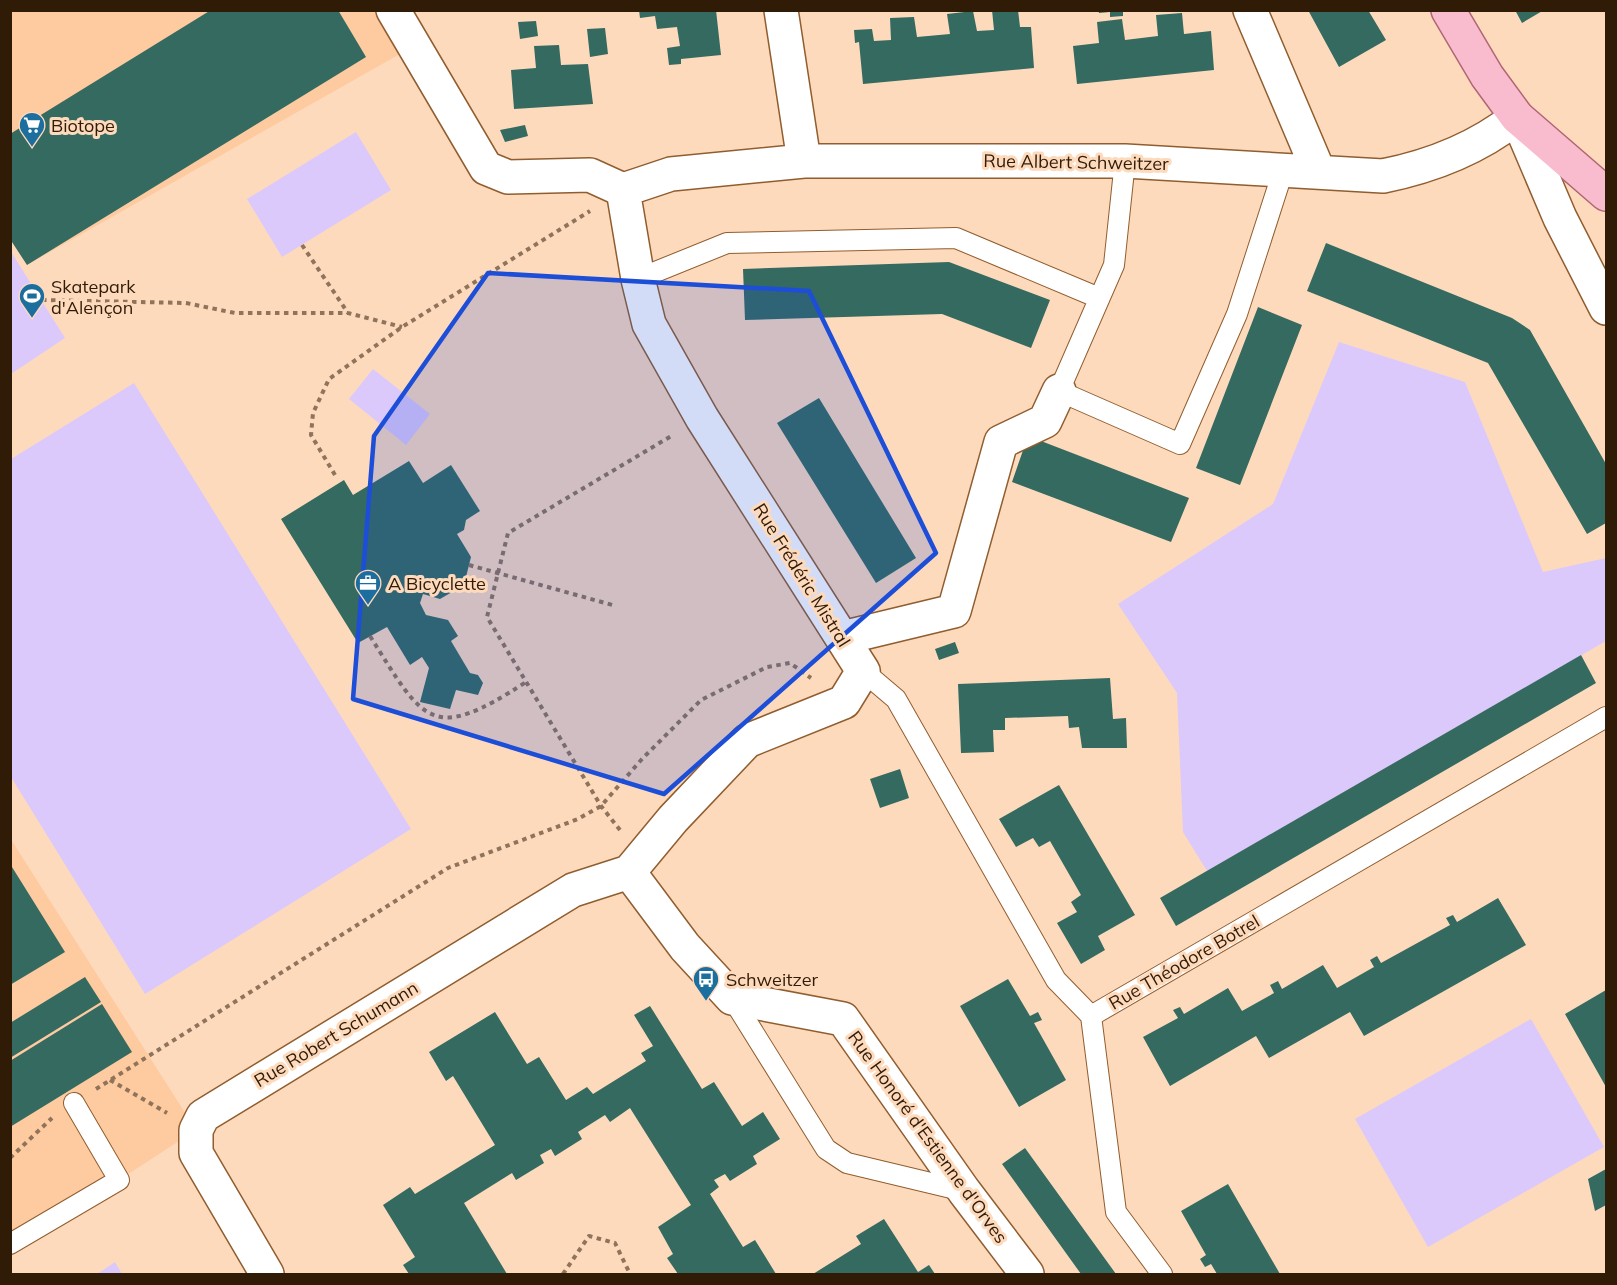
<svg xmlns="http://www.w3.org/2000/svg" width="1617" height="1285" viewBox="0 0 1617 1285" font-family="Mulish,sans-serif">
  <rect width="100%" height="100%" fill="#fedabd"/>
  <path fill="#feca9f" d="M11,11H392L414,46L27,265L11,239Z
    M10,838L196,1130L119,1180L10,1244Z"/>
  <path fill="#dbc9fc" d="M356,132L391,190L282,257L247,199Z
    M10,250L65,338L11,374H10Z
    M1339,342L1465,382L1543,572L1606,558V641L1207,871L1183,832L1177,693L1118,604L1273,504Z
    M373,369L430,414L406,445L349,399Z
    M134,383L411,829L145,994L11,777V459Z
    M1531,1019L1604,1147L1428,1247L1355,1119Z
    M115,1262L122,1274H97Z"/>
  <path fill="#346a60" d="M211,10H338L366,57L27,265L10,239V134Z
    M639,10H716L721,55L681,59V64L669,65L667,48L680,46L677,27L657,29L655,16L640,18Z
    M992,10H1018L1020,27H1031L1034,68L863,84L859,42L855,43L854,30L872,29L874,41L891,40L890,18L914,17L917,37L950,34L947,14L973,11L977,31L994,30Z
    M1098,10H1123V16L1110,17V12L1099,13Z
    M1308,10H1368L1386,40L1339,67Z
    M1515,10H1544L1522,23Z
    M1182,13L1184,34L1211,31L1214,70L1077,84L1073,46L1099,43L1097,22L1122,19L1125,40L1158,36L1156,15Z
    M536,21L538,36L520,39L518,22Z
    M605,28L608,54L590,57L587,29Z
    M559,45L561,65L588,64L593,104L514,109L511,70L536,68L534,46Z
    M525,125L528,136L505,142L500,130Z
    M1326,243L1512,318L1530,330L1606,464V523L1587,534L1488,363L1307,291Z
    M949,262L1050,300L1031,348L942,314L745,320L743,269Z
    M1258,307L1302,325L1240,485L1196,468Z
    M819,398L916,558L876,583L777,423Z
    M1028,436L1189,498L1171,542L1012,482Z
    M409,461L423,483L451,465L480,511L466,520L464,530L457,534L471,557L464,585L440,599L423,594L420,603L426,615L448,620L458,636L451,641L470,673L478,675L483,683L478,695L456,690L450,709L420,702L429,668L422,657L410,665L387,627L358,643L281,519L344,480L353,495Z
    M955,642L959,653L939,660L935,649Z
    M1581,655L1596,683L1176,926L1160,898Z
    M1110,678L1113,719L1126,718L1127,748H1082L1079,727L1069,728L1068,716L1005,718V730H993L994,752L961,753L958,684Z
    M900,769L909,798L880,808L870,779Z
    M1059,785L1135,915L1098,936L1105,950L1081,964L1057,923L1077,912L1071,902L1081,895L1050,841L1039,847L1033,838L1016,847L999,819Z
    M12,867L65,952L10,985V868Z
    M1498,898L1526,945L1364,1036L1350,1012L1269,1058L1256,1036L1170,1086L1143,1037L1178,1018L1173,1010L1180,1007L1184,1014L1228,988L1242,1011L1274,993L1270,985L1278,981L1282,989L1323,965L1337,988L1374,967L1370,960L1377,956L1381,963L1450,925L1446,918L1453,915L1457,922Z
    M85,977L101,1002L10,1058V1023Z
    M1008,979L1030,1016L1038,1012L1042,1020L1034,1023L1066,1080L1019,1107L960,1006Z
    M1606,990V1087L1565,1014Z
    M102,1004L132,1052L10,1127V1061Z
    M650,1006L702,1089L714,1082L742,1126L763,1112L780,1139L753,1156L757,1164L730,1181L725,1174L714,1180L719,1187L710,1194L743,1247L755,1240L776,1274H678L667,1258L673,1254L658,1227L691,1205L630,1108L610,1122L605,1115L578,1132L582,1139L555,1156L551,1149L540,1155L544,1163L516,1180L512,1173L464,1203L507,1274H409L403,1265L415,1257L383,1205L410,1187L415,1194L495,1145L453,1076L446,1081L429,1052L495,1012L527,1064L539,1057L566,1100L587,1087L593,1094L646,1061L641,1053L653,1046L634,1015Z
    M1025,1148L1116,1274H1081L1002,1164Z
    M1606,1169V1205L1595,1211L1588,1179Z
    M1228,1184L1280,1274H1217L1211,1264L1205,1267L1200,1259L1206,1255L1181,1211Z
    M884,1219L918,1272L929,1265L935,1274H813L861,1244L856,1236Z"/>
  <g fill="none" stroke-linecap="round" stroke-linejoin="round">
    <g stroke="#905d2e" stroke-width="22">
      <path id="lane" d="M1125,161L1114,265L1059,391L1180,444L1237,314L1284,168
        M638,279L727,243L956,238L1099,298
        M863,671L896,699L1056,980L1091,1016L1606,717
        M732,998L826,1149L847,1163L964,1191
        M1091,1016L1116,1212L1162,1274
        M10,1244L119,1180L74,1103"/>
    </g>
    <g stroke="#905d2e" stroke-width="36">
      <path id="street" d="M393,10L486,168L508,177L590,175L623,190
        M781,10L804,161
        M1250,10L1318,170
        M623,190L671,174L804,161H1125L1383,176C1433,166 1478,148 1517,117L1560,218L1606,308
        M623,190L638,279L649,324L702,418L863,671L844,702L747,741L673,819L629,872
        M842,638L954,611L1001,442L1045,421L1059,391
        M629,872L685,947L732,998L843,1019L964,1191L1027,1274
        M267,1274L196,1153V1130L203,1116L573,890L629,872"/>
    </g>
    <g stroke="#b06674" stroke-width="36">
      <path id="primary" d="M1448,10L1487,76L1517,117L1606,194"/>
    </g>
    <path stroke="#8f735b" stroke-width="4" stroke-dasharray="4.5 4.5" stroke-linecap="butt" d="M302,245L348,313L402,327
      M42,300L186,303L235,313H348
      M335,475L311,435L313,413L329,379L402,327L590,211
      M469,565L616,606
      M370,636C424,722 431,744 526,682
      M620,830L601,806L487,617L508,533L673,435
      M110,1080L167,1113
      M96,1089L448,868L578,819L601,806L642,759L701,700L767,667L790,663L811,678
      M10,1158L52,1118
      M563,1274L589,1236L615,1243L630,1274"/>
    <use href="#lane" stroke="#fff" stroke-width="20"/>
    <use href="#street" stroke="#fff" stroke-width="33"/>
    <use href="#primary" stroke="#f9bcce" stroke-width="33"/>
  </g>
  <path fill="#1d4ed8" fill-opacity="0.2" stroke="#1d4ed8" stroke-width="4.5" stroke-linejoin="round" d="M488,273L809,291L936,553L664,794L353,699L374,436Z"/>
  <defs>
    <g id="supermarket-pin" transform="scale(1.35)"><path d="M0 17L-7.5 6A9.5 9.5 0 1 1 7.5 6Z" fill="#1c6e9f" stroke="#fedabd"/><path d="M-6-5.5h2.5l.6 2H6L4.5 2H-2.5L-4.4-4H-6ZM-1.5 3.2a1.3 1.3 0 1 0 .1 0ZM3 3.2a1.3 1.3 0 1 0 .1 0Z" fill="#fff"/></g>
    <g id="stadium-pin" transform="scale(1.35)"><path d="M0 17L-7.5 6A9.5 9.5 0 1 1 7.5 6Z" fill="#1c6e9f" stroke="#fedabd"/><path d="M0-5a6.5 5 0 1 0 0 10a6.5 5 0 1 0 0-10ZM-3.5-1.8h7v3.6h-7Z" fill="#fff"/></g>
    <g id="office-pin" transform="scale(1.35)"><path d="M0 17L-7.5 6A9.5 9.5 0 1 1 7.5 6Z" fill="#1c6e9f" stroke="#fedabd"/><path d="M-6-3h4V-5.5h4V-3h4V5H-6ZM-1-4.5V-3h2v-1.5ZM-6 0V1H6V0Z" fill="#fff"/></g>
    <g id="bus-pin" transform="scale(1.35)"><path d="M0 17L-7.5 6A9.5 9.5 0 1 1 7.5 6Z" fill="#1c6e9f" stroke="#fedabd"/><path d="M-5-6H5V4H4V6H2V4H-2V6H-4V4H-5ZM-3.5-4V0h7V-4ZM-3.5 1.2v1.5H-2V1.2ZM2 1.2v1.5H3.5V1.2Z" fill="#fff"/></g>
  </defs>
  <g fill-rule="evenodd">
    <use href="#supermarket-pin" x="32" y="125"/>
    <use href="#stadium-pin" x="32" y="296"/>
    <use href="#office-pin" x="368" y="583"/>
    <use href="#bus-pin" x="706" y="979"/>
  </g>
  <g text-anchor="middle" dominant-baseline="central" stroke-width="6" stroke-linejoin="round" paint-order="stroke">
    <g font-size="18" fill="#301b07" stroke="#fedabd" text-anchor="start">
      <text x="51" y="125">Biotope</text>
      <text x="51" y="286">Skatepark<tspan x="51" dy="21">d'Alençon</tspan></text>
      <text x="388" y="583">A Bicyclette</text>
      <text x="726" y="979">Schweitzer</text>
    </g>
    <g font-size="18" fill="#301b07" stroke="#fedabd">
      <text transform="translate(1076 162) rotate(1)">Rue Albert Schweitzer</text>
      <text transform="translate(802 575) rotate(58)">Rue Frédéric Mistral</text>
      <text transform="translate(1184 962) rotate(-30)">Rue Théodore Botrel</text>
      <text transform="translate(336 1034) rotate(-31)">Rue Robert Schumann</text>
      <text transform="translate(928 1137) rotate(54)">Rue Honoré d'Estienne d'Orves</text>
    </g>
  </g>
  <rect width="1617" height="1285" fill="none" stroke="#301b07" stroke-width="24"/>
</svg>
